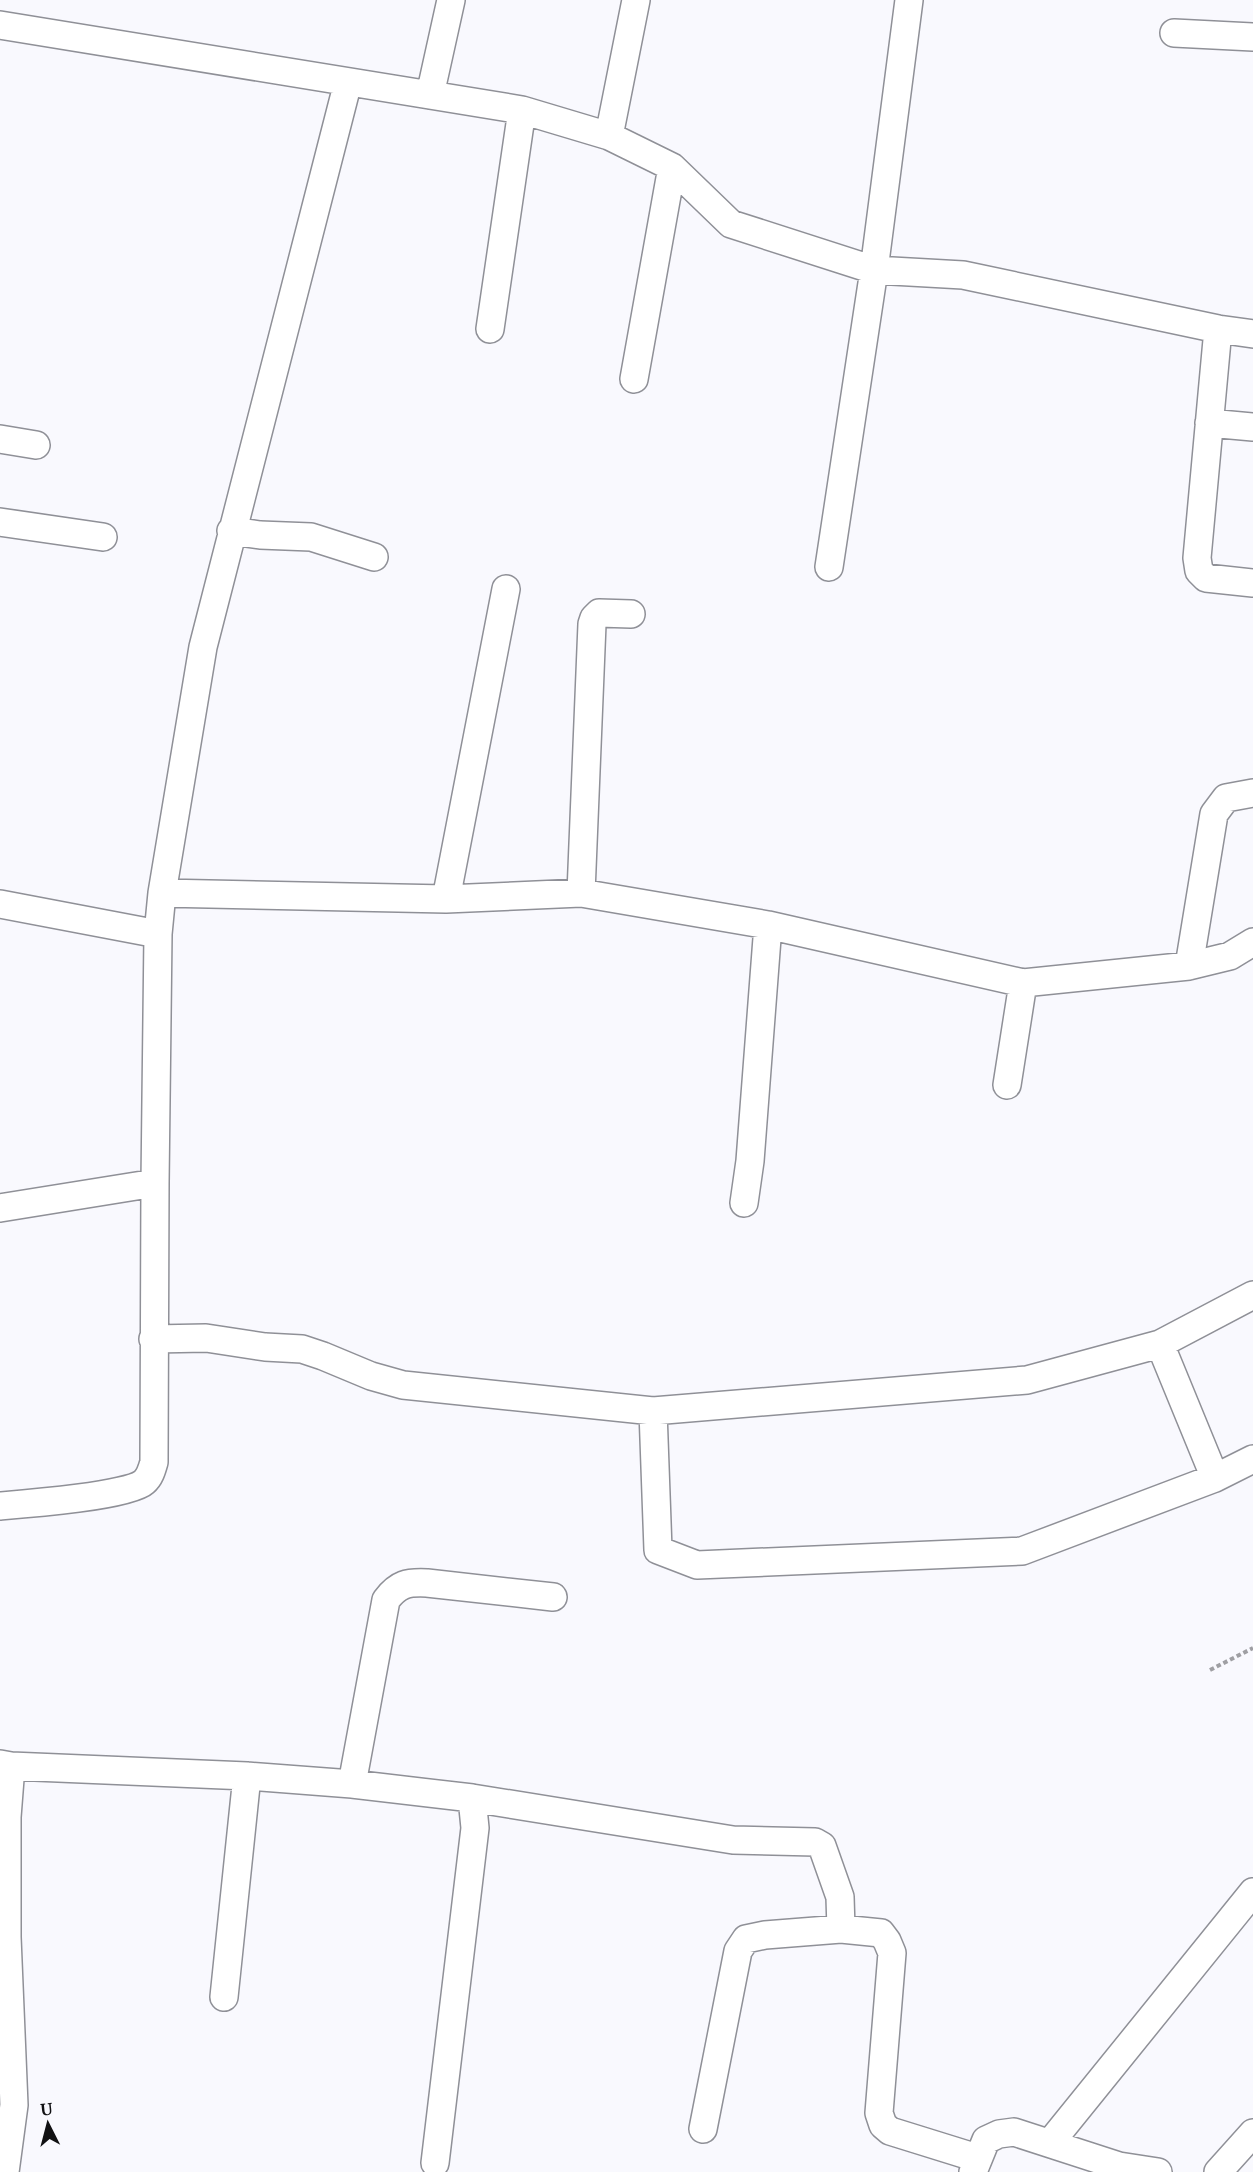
<svg xmlns="http://www.w3.org/2000/svg" width="1253" height="2172" viewBox="0 0 1253 2172" font-family="Merriweather,serif">
  <rect width="100%" height="100%" fill="#f9f9fe"/>
  <g fill="none" stroke-linecap="round" stroke-linejoin="round">
    <g stroke="#8f9097" stroke-width="30">
      <path id="minor" d="M0,25L522,110L609,136L672,167L731,224L874,270L963,275L1218,329L1253,334
        M1174,33L1253,37
        M430,95L451,0
        M609,136L636,0
        M490,329L522,110
        M1218,329L1197,558L1199,571L1206,578L1253,583
        M634,379L672,167
        M1209,423L1253,427
        M0,439L36,445
        M0,522L103,537
        M231,531L260,535L311,537L374,557
        M829,567L874,270L909,0
        M162,893L203,647L348,82
        M581,893L592,624L594,618L599,613L631,614
        M446,899L506,589
        M0,904L158,934
        M1189,966L1214,814L1226,798L1253,793
        M1007,1085L1023,983
        M744,1203L750,1161L768,925
        M0,1208L155,1183
        M153,1339L206,1338L265,1347L302,1349L323,1356L371,1376L403,1385L653,1411L1027,1380L1160,1344L1253,1295
        M1160,1344L1215,1478
        M653,1411L658,1550L697,1565L1022,1551L1215,1478L1253,1459
        M0,1506C25,1504 129,1496 144,1482C150,1477 152,1469 154,1462L155,1183L158,934L162,893L446,899L581,893L768,925L1023,983L1189,966L1230,956L1253,942
        M0,1764L11,1766L247,1776L352,1784L472,1798L475,1828L435,2163
        M352,1784L386,1600C398,1584 407,1582 427,1583L553,1597
        M472,1798L733,1840L815,1842L822,1846L840,1897L841,1929L881,1933L887,1941L892,1953L879,2113L883,2125L890,2131L977,2158
        M224,1997L247,1776
        M703,2129L738,1951L746,1939L765,1935L841,1929
        M1050,2143L1253,1892
        M5,2172L14,2105L7,1937V1817L11,1766
        M973,2172L986,2140L999,2134L1014,2132L1119,2166L1158,2172
        M1218,2172L1253,2133"/>
    </g>
    <path stroke="#9f9fa3" stroke-width="4" stroke-dasharray="4.5 3" stroke-linecap="butt" d="M1210,1670L1253,1648"/>
    <use href="#minor" stroke="#fff" stroke-width="27"/>
  </g>
  <g transform="translate(48 2124) rotate(354)" stroke="#f9f9fe" stroke-width="4.5" paint-order="stroke">
  <path d="M0-4.5L10 22L0 15L-10 22Z" fill="#111113"/>
  <text y="-9" font-size="16" font-weight="bold" text-anchor="middle" fill="#111113">U</text>
  </g>
</svg>
